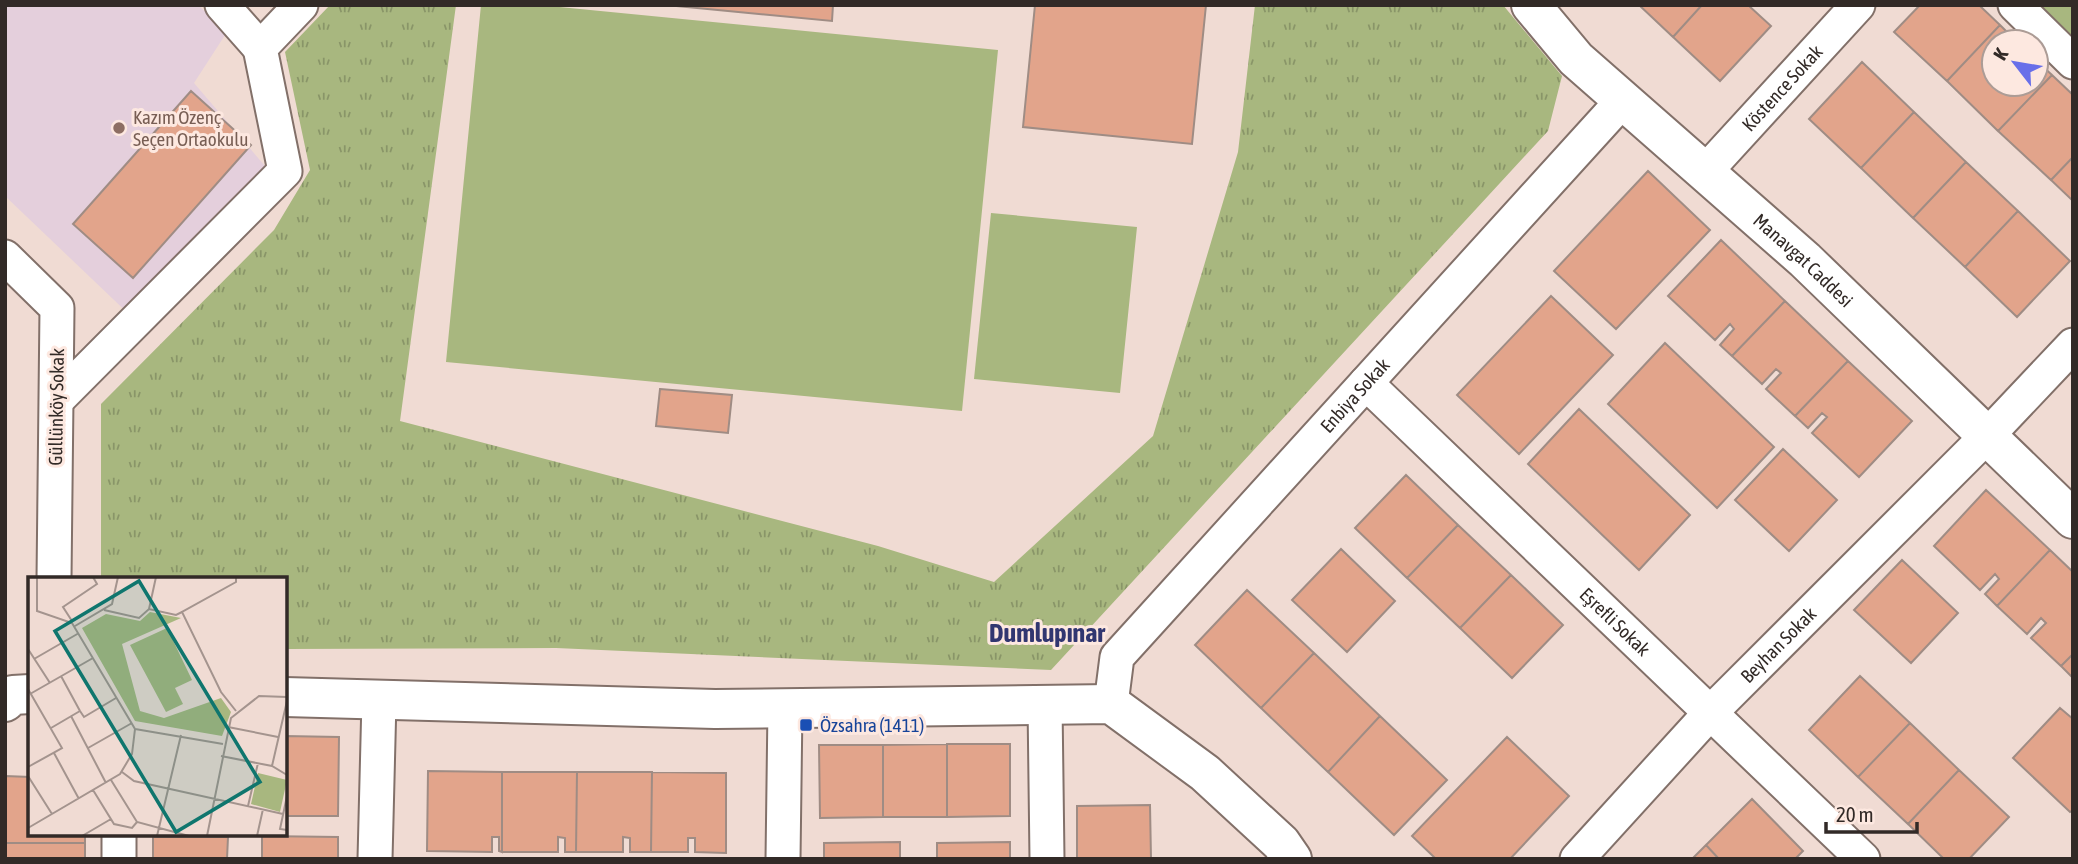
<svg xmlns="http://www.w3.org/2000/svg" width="2078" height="864" viewBox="0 0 2078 864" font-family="'Asap Condensed',sans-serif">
  <defs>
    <pattern id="park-tufts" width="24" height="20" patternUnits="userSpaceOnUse" patternTransform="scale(1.75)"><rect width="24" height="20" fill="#a8b77f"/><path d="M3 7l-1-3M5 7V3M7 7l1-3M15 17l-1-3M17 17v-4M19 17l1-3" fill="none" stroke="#899568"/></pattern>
  </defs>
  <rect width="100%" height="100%" fill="#f0dbd3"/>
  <path fill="#e4cfdc" d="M5,5H198L227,32L194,83L271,173L135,320L5,196Z"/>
  <path fill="#a8b77f" d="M481,5H539L998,50L962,411L446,362Z
    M2034,5H2073V42Z
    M991,213L1137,227L1120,393L974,379Z"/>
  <path fill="url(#park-tufts)" d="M330,5H456L400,421L878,546L994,582L1153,436L1238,152L1255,5H1503L1562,76L1548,131L1051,670L556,648L285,649V579H101V404L274,230L310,170L285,52Z"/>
  <path fill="#e2a48b" stroke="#9f8c84" stroke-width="2" d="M666,5H833L832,21Z
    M1035,5H1206L1192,144L1023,127Z
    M1639,5H1702L1673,37Z
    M1702,5H1748L1771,26L1720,81L1673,37Z
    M1920,5H1979L2000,25L1947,81L1894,32Z
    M2000,25L2017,42H1994V84H2036V60L2052,75L1998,131L1947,81Z
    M1862,62L1914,112L1861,168L1809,119Z
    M2052,75L2073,95V157L2051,180L1998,131Z
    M191,91L251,145L133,278L73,224Z
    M1914,112L1966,162L1913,218L1861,168Z
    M2073,157V201L2051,180Z
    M1966,162L2018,211L1965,267L1913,218Z
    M1648,171L1710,230L1616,329L1554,271Z
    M2018,211L2070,261L2017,317L1965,267Z
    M1721,240L1785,301L1732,356L1720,345L1734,329L1730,324L1715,340L1668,296Z
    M1551,296L1613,355L1519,454L1457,395Z
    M1785,301L1848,361L1795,416L1766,389L1781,373L1776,369L1762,384L1732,356Z
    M1665,343L1774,447L1717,508L1608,404Z
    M1848,361L1912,421L1859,477L1812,433L1827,417L1822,413L1808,428L1795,416Z
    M660,389L732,395L728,433L656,426Z
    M1579,409L1690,515L1639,570L1528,464Z
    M1783,449L1837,500L1789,551L1735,500Z
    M1406,475L1458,525L1407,578L1355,528Z
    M1986,490L2050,550L1997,606L1985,594L1999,579L1995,574L1980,590L1934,546Z
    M1458,525L1511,575L1460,628L1407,578Z
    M1341,549L1395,601L1347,652L1292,600Z
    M2050,550L2073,572V654L2061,666L2031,638L2046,623L2041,618L2027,634L1997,606Z
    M1902,560L1958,613L1911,663L1854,610Z
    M1511,575L1563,625L1512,678L1460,628Z
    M1247,590L1314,653L1261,708L1195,645Z
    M1314,653L1380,716L1328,772L1261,708Z
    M2073,654V678L2061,666Z
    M1860,676L1910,723L1858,777L1809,730Z
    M2060,708L2073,719V810L2070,812L2013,758Z
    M1380,716L1447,780L1394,835L1328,772Z
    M1910,723L1959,770L1908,824L1858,777Z
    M285,736L339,737L338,816H285Z
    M1507,737L1569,796L1510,859H1436L1412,836Z
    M947,744H1010V816L947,817Z
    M947,744V817H883V745Z
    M819,745H883V817L820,818Z
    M1959,770L2009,817L1969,859H1944L1908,824Z
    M428,771L502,772V852L499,851V837H492V852L427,851Z
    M502,772H577L576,852H565V838L558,837V852H502Z
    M577,772H652L651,852H630V838L623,837V852H576Z
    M652,772L726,773V853L695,852V838H688V852H651Z
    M5,776L30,777V834H85V843H5Z
    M1752,799L1803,851L1795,859H1719L1706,845Z
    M1150,805L1151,859H1077V806Z
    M262,836L338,837V859H262Z
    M153,837H228L227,859H153Z
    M900,842V859H824V843Z
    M1010,842V859H937V843Z
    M5,843H85V859H5Z
    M1706,845L1719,859H1692Z"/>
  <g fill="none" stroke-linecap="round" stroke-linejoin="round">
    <g stroke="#827069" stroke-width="37">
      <g id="street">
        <path d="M222,5L260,48"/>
        <path d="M2015,5L2073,62"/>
        <path id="s1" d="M1705,172L1858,5"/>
        <path d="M5,257L57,308L54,579"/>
        <path id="s2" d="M1366,383L1863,859"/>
        <path d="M57,400L285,171L260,48L301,5"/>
        <path d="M1045,704L1047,859"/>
        <path id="s3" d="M1111,704L1117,657L1623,100"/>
        <path d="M119,859V834"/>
        <path d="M375,859L379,700"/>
        <path d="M783,859L785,708"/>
        <path id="s4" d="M1577,859L1710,713L1987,436L2073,345"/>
      </g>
    </g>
    <g stroke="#827069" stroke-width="42">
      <g id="secondary">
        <path id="s5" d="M1531,5L1576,59L1805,260L2073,519"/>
        <path d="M285,697L715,709L1111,704L1205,773L1281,843L1292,859"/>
        <path d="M5,702L13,695L30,694"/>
      </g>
    </g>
    <use href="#street" stroke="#fff" stroke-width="33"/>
    <use href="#secondary" stroke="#fff" stroke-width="38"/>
  </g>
  <circle fill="#8d6e63" stroke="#fde8e0" stroke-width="2.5" cx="119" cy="128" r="7"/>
  <rect fill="#1a4fb4" stroke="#fde8e0" stroke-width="2.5" x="799" y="718" width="14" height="14" rx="3.5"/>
  <g text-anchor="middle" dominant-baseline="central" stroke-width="6" stroke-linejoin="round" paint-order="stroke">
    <g font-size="19" fill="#322a27" stroke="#fde8e0">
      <text stroke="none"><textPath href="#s1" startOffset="114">Köstence Sokak</textPath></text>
      <text stroke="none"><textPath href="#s5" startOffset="374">Manavgat Caddesi</textPath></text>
      <text stroke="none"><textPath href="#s3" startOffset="401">Enbiya Sokak</textPath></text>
      <text transform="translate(56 407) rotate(-89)">Güllünköy Sokak</text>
      <text stroke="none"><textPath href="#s2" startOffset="345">Eşrefli Sokak</textPath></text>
      <text stroke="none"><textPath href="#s4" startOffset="294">Beyhan Sokak</textPath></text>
    </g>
    <g font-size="19" fill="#785e54" stroke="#fde8e0" text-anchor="start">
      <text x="133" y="117">Kazım Özenç<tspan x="133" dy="22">Seçen Ortaokulu</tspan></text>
    </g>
    <g font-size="19" fill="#164399" stroke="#fde8e0" text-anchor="start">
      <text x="820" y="725">Özsahra (1411)</text>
    </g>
    <g font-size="26" font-weight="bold" fill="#313670" stroke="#fde8e0">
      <text x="1047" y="633">Dumlupınar</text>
    </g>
  </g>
  <g transform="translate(28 577)">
    <rect width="259" height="259" fill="#f0dbd3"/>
    <path d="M139,51L164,103L147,111L155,127L138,135L102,68ZM230,196L259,203L252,235L223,227Z" fill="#a8b77f"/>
    <path d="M122,35L153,41L94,67L112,134L136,141L193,121L203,135L194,159L107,144L54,51L78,37L112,44Z" fill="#a8b77f"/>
    <path fill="none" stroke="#a4948e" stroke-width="2" d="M121,32L128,0M76,33L111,41L121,32L148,38L154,35M44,44L35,30L69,7L65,0M47,49L84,27L90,0M0,72L22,106M6,82L51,56M33,99L52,134M0,112L34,171L0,190M2,117L65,81M208,134L193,115L154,35L208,5V0M43,139L78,206M200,150L250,160M23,151L52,134L56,140L88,121M107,152L195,167M60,171L104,146M26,176L51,222M193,179L244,189L259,198M244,189L259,124M94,195L106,204L255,237M0,199L24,237M83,203L109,245L161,259M65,213L86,247L104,251L109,245M259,219L252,252L259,253M220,229L230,186M0,251L92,197L104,177L107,152L44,46L9,34V0M54,259L83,242M129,259L153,158M179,259L203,141L231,119L259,120M229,259L235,232"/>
    <path fill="#0f766e" fill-opacity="0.15" stroke="#0f766e" stroke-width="3.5" d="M111,4L232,205L148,255L27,54Z"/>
    <rect width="259" height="259" fill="none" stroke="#322a27" stroke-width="3.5"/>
  </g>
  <rect width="2078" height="864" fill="none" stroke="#322a27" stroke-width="14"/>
  <g transform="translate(2015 63) rotate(301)"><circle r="33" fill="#fde8e0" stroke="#ac9c96" stroke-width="2"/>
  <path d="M0-5L12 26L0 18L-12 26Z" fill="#686fe9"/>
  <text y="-10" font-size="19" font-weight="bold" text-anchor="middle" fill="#322a27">K</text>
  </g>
  <path d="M1826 822v10h91v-10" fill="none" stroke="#322a27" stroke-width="3.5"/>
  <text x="1836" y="822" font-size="21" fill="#322a27" stroke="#fde8e0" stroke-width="5" paint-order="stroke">20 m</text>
</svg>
